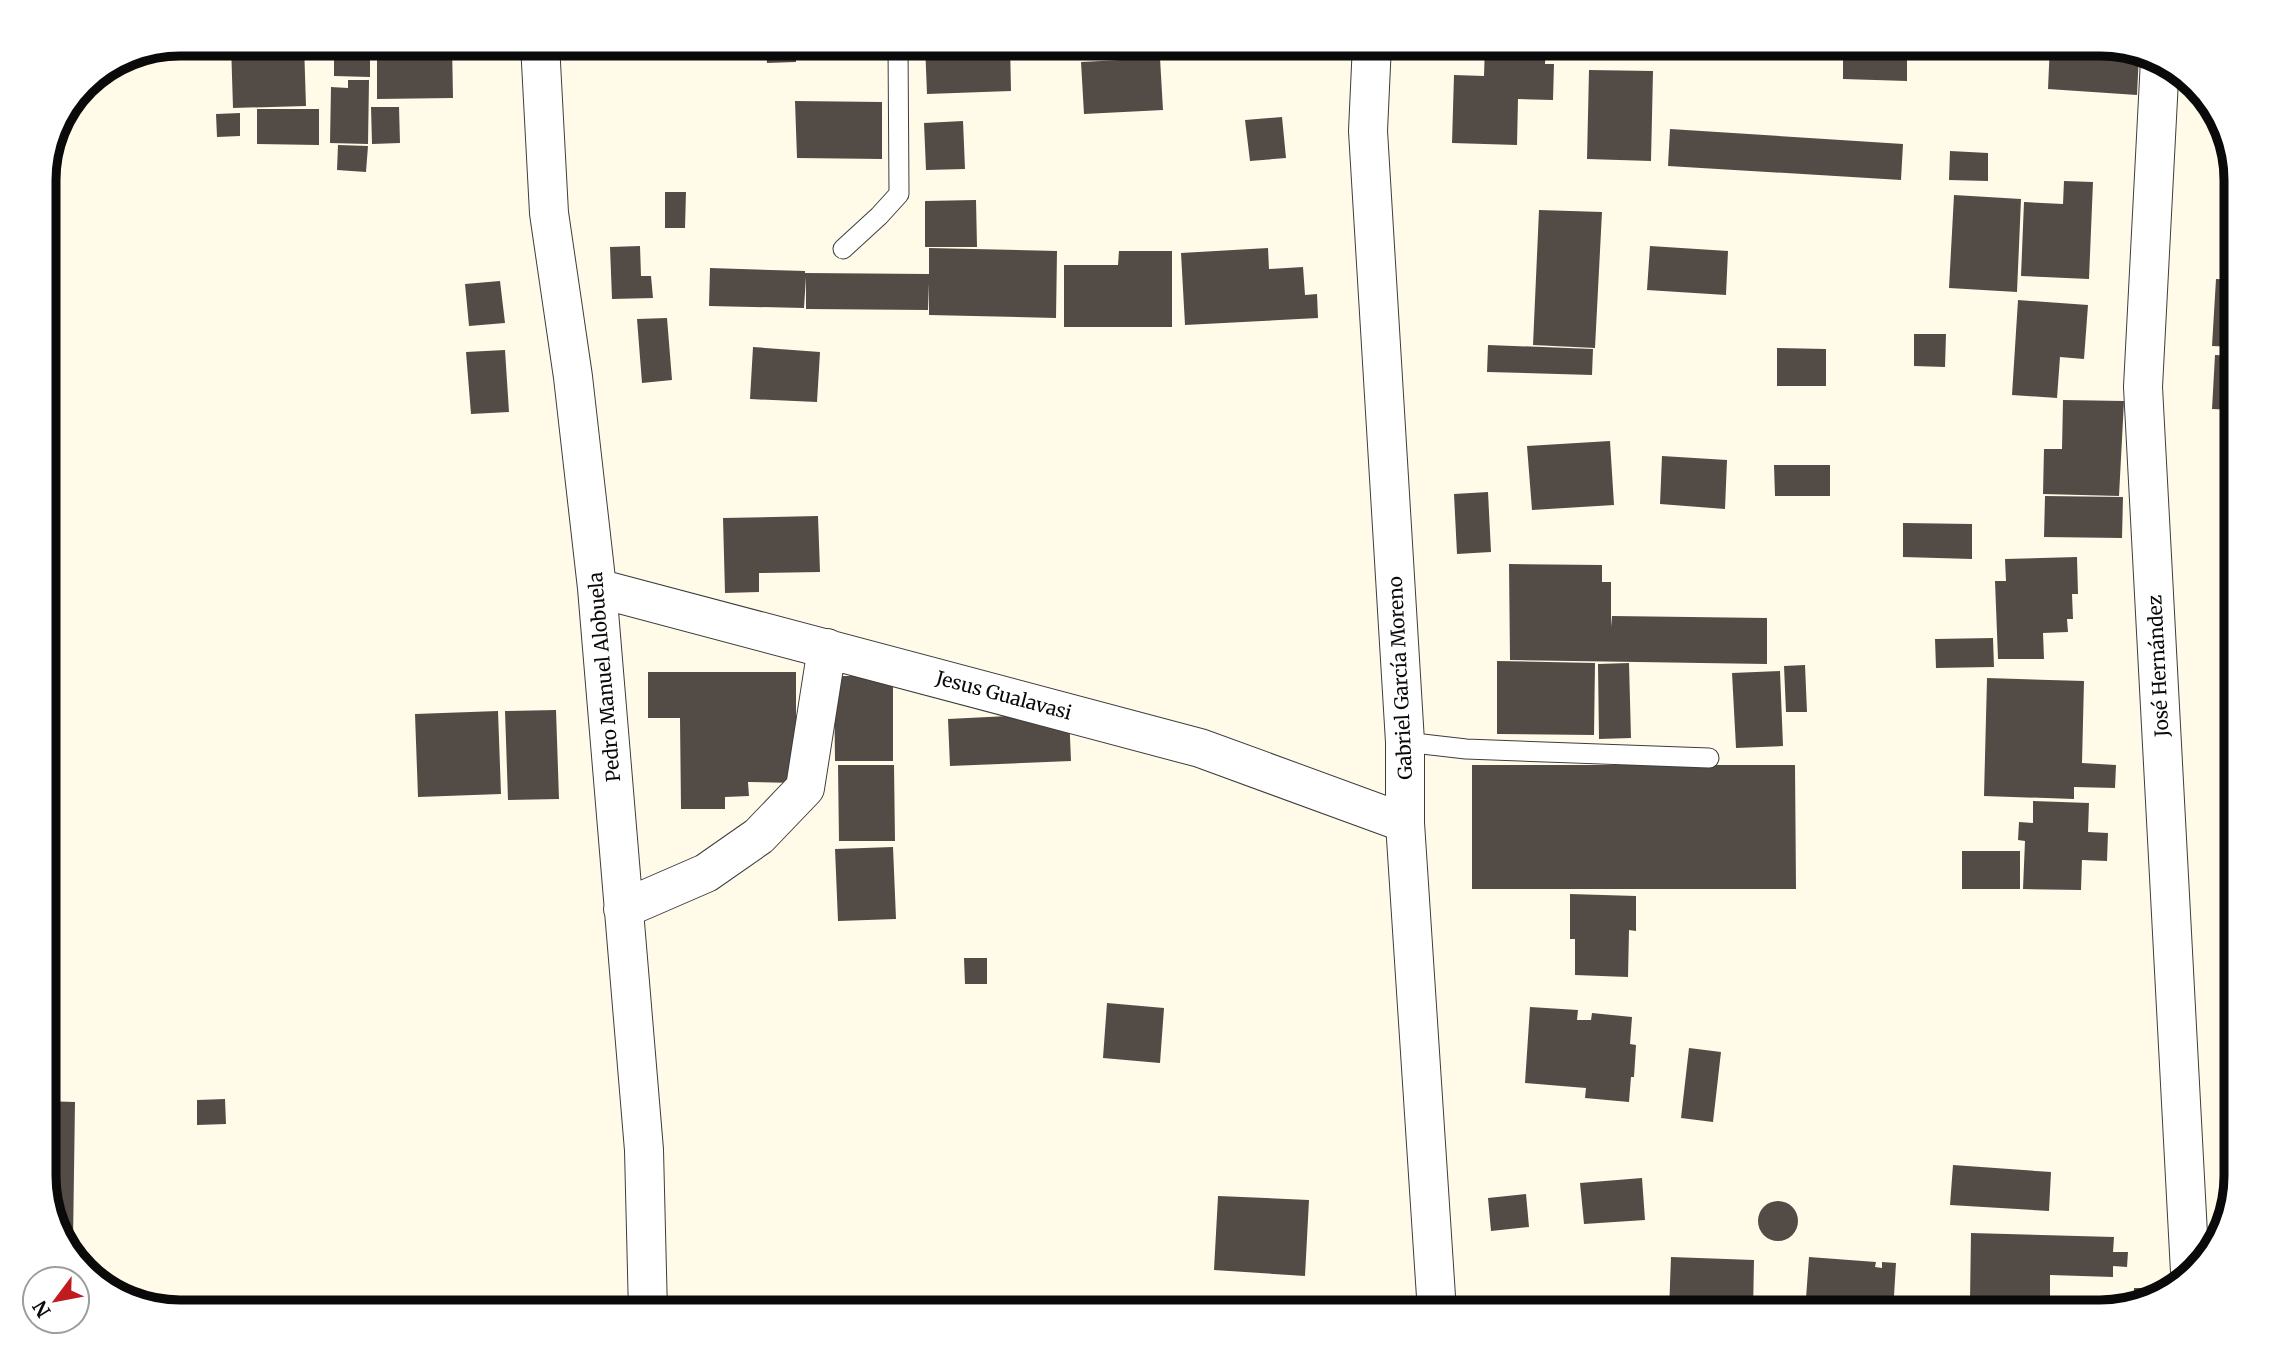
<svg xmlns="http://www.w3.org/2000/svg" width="2280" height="1356" viewBox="0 0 2280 1356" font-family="Merriweather,serif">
  <rect width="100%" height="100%" fill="#fffbe8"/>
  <path fill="#534c46" d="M231,44H304L306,106L233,108Z
    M334,44H370V77L334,76Z
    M377,44H452L453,98L377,99Z
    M742,44H795L796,62L767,63L766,49H743Z
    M925,44H1010L1011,91L927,94Z
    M1106,44H1160L1161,56L1107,60Z
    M1485,44H1546L1545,64H1554L1553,100L1518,99L1517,145L1452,143L1454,75L1484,76Z
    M1843,44H1907V81L1843,79Z
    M2050,44H2100L2139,54L2137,95L2048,89Z
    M1160,58L1163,110L1084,114L1081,62Z
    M1589,70L1653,71L1651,161L1587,159Z
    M348,80H369L368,144L330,143L331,87L348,88Z
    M795,101L882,102V159L797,158Z
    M371,107H399L400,143L372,144Z
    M257,109H319V145L257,144Z
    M240,113V136L217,137L216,114Z
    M1282,117L1286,158L1250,161L1245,120Z
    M963,121L965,169L926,170L924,123Z
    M1670,129L1903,144L1901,180L1668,166Z
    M338,145L368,146L366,172L337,170Z
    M1950,151L1988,153V181L1949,180Z
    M2064,181L2093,182L2089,279L2021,276L2024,202L2063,204Z
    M665,192H686L685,228H665Z
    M1954,195L2021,199L2017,292L1949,288Z
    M976,200L977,247H925V201Z
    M1539,210L1602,212L1595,348L1533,345Z
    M640,246L641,276H651L653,298L612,299L610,247Z
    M1650,246L1728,251L1726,295L1647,290Z
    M929,248L1057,251L1056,318L929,315V283L928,310L806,309V277L804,308L709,306L710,268L805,271V273L929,274Z
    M1268,248L1269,269L1303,267L1305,295L1317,294L1318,318L1185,325L1181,253Z
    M2222,248H2236V279L2220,278Z
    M1119,251H1172V327H1064V265H1118Z
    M2216,279L2236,280V347L2212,346Z
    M500,281L505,323L469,326L465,284Z
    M2018,300L2088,305L2084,359L2060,357L2057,398L2012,395Z
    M667,318L672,380L642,383L637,319Z
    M1914,334H1946L1945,367L1914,366Z
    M1488,345L1593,349L1592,375L1487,372Z
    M753,347L820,352L817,402L750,399Z
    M1777,348L1826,349V386H1777Z
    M505,350L509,412L471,414L466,352Z
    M2215,355L2236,356V410L2212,409Z
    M2063,400L2124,401L2119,496L2043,494L2044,449H2062Z
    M2230,415L2236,416V441H2229Z
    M1610,441L1614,505L1532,510L1527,446Z
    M1662,456L1727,460L1725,509L1660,504Z
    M1774,465H1830V496H1775Z
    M1488,492L1491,552L1457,554L1454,494Z
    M2045,496L2123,497L2122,538L2044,537Z
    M818,516L820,572L759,573V592L725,593L723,518Z
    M1903,523L1972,524V559L1903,557Z
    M2077,557L2078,594H2072L2073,619H2067L2068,632L2043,633L2044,659H1998L1995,581H2006L2005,559Z
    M1509,564L1602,565V582H1611V627L1612,616L1767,618V664L1510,660Z
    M1993,638L1994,667L1936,668L1935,639Z
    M1497,661L1595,663L1594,735L1497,734Z
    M1629,663L1631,738L1599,739L1598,664Z
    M1805,665L1807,712H1786L1784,666Z
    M1780,671L1783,746L1736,748L1732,673Z
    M648,672H796V783L748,782L749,796L725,797V809H681L680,718H648Z
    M834,676H893V761H835Z
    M1987,678L2084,681L2082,763L2116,765L2115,788L2074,787V799L1984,796Z
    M556,710L559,799L508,800L505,711Z
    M498,711L501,794L418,797L415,714Z
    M1069,713L1071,761L950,766L948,719Z
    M838,765H894L895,841H839Z
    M1472,765H1795L1796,889H1472Z
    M2033,801L2089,803L2088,832L2108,833L2107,861L2082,860L2081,890L2023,889L2025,841L2018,840L2019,822L2033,823Z
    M893,847L896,919L838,921L835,849Z
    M1962,851H2020V889H1962Z
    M1570,894L1636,896V931L1629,930L1628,977L1575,975V939H1570Z
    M964,958H987V984H965Z
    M1107,1003L1164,1008L1160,1063L1103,1058Z
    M1530,1007L1578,1010L1577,1020H1591L1592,1013L1632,1017L1630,1044L1636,1045L1634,1077H1631L1629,1102L1585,1098L1586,1088L1525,1083Z
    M44,1012L60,1013L58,1036L44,1035Z
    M1689,1048L1721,1052L1713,1122L1681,1118Z
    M225,1099L226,1124L197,1125V1100Z
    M44,1101L75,1102L73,1241H61L44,1184Z
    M2230,1112L2236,1113V1151H2228Z
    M1953,1165L2051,1172L2049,1211L1950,1205Z
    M1642,1178L1645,1220L1584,1224L1580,1183Z
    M1526,1194L1529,1227L1491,1231L1488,1198Z
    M1218,1196L1309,1200L1305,1276L1214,1270Z
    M1758 1221a20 20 0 1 1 40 0a20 20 0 1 1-40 0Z
    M1971,1233L2114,1237L2113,1252H2128L2127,1267L2113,1266V1277L2050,1275V1303L1970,1300Z
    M1671,1257L1754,1260L1753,1312H1669Z
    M1809,1257L1876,1262L1875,1267L1882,1268V1262L1896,1263L1893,1312H1805Z
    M2134,1288H2174L2168,1294L2134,1303Z"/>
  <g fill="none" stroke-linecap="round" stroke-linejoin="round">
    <g stroke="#3d3d3d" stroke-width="21">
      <path id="service" d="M843,249L879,216L899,194L898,44
        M1405,742L1466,749L1709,758"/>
    </g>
    <g stroke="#3d3d3d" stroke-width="40">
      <path id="minor" d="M540,44L549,213L573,377L597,588L644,1150L648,1312
        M2160,60L2143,387L2190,1272
        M597,588L1200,748L1405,823
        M623,909L706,873L759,836L805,788L827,648"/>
    </g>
    <g stroke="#3d3d3d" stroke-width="40">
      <path id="tertiary" d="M1372,44L1368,131L1405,742V823L1437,1312"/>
    </g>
    <use href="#service" stroke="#fff" stroke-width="19"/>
    <use href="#minor" stroke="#fff" stroke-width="38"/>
    <use href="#tertiary" stroke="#fff" stroke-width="38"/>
  </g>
  <g text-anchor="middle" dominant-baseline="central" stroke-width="7" stroke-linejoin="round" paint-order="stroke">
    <g font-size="19" fill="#0a0a0a" stroke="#fff">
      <text transform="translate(2158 666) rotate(-93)">José Hernández</text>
      <text transform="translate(604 677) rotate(-95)">Pedro Manuel Alobuela</text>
      <text transform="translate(1400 678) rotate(-93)">Gabriel García Moreno</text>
      <text transform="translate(1004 695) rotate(15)">Jesus Gualavasi</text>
    </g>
  </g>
  <path d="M0 0H2280V1356H0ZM180 56H2100A124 124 0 0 1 2224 180V1176A124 124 0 0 1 2100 1300H180A124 124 0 0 1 56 1176V180A124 124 0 0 1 180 56Z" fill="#fff" fill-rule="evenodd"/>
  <path fill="none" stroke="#0a0a0a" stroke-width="9" d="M180 56H2100A124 124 0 0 1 2224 180V1176A124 124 0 0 1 2100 1300H180A124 124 0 0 1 56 1176V180A124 124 0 0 1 180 56Z"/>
  <g transform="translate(56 1300) rotate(238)"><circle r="33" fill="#ffffff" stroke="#9d9d9d" stroke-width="2"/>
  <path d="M0-5L12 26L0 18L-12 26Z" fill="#c11b20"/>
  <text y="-10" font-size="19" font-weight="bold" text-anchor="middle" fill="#0a0a0a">N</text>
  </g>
</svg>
